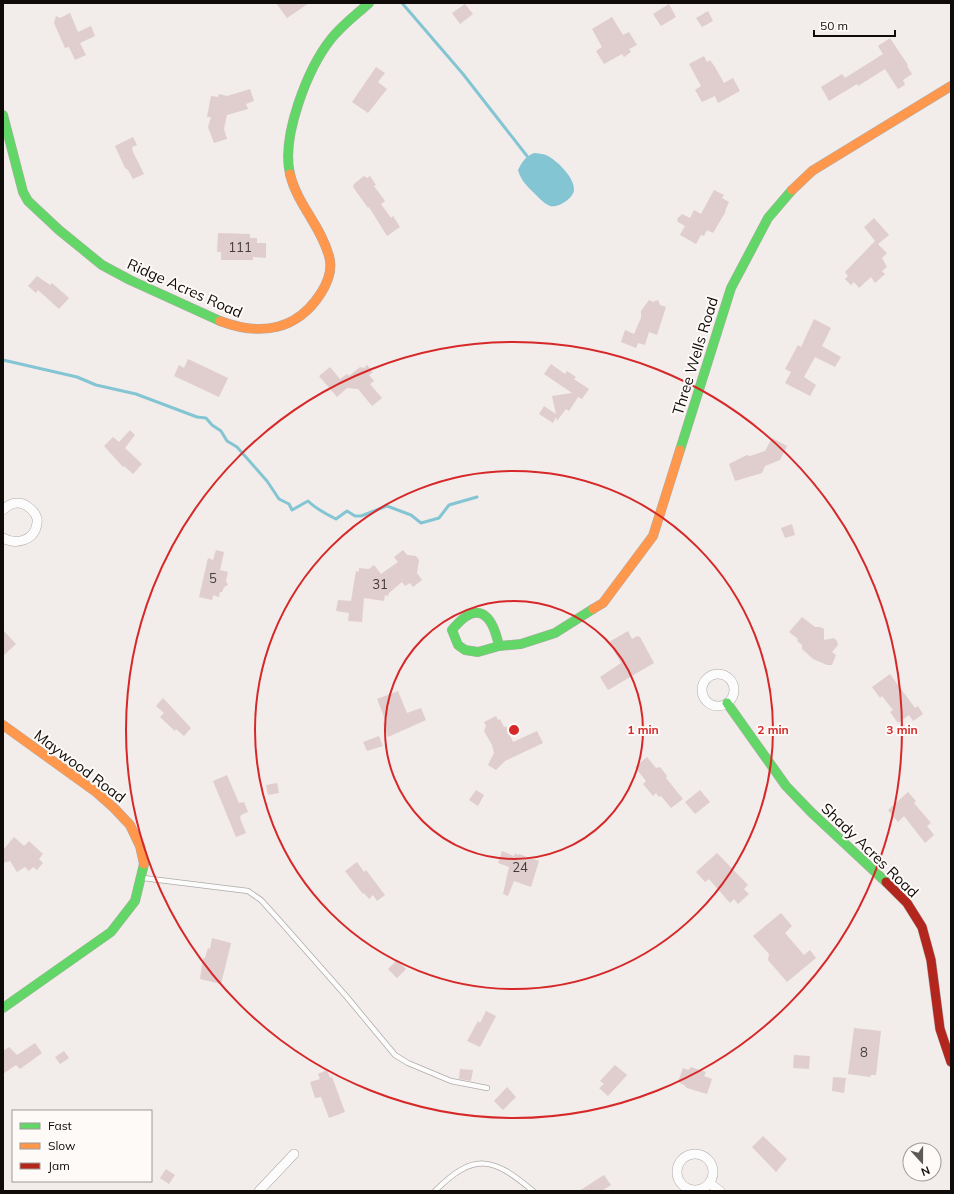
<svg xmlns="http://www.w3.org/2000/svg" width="954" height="1194" viewBox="0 0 954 1194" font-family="Mulish,sans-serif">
  <rect width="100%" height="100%" fill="#f2ecea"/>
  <path fill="#84c5d4" d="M534,153C538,153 543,154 546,155C557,160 575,178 574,190C573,199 558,208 550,206C545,204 540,199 536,195C528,187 521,181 518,170C522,162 525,157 534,153Z"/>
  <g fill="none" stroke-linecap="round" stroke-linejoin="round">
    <path stroke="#84c5d4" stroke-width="3" d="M402,3L463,74L527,156
      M3,360L77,377L96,385L136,394L197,417L206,418L212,425L221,431L227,441L237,447L267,481L279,499L289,504L292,510L308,501C314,507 328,515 336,519L347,511L355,516H361L387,506L411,515L421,523L439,518L449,505L477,497"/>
  </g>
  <path fill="#dfcecd" d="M276,3H309L287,18Z
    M465,4L473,14L460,24L452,13Z
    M669,4L676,17L661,26L653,14Z
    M708,11L713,21L702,27L696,18Z
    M70,13L78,32L91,26L95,36L80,43L86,55L75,60L69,47L65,48L54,23L56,16L60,18Z
    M612,17L623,35L629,32L637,45L629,49L631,52L624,57L622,54L604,64L596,51L602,47L592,29Z
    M890,38L908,65L907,66L912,74L903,80L905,85L898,89L885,69L858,86L857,84L829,101L821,87L842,74L845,78L883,54L878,46Z
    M704,56L707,62L710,60L715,67L724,83L733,78L740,91L718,103L715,96L702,102L695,90L701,86L689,64Z
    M376,67L385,73L378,82L387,89L368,113L352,102Z
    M250,89L254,101L246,104L248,109L227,115L224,129L227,139L214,143L208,127L211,117H207L211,96L218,97L219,94L227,96Z
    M133,137L137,145L132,147L133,152L144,174L133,179L128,170L125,168L115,146Z
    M364,176L367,178L370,176L376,185L374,186L385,201L381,204L391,218L393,216L400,227L387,236L369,207L368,208L353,187L354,184Z
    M714,190L724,195L722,198L729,202L725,211H726L713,233L707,230L704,236L701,235L696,244L680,235L685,226L678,222L677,219L682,214L690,218L694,210L701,214Z
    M874,218L889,235L878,244L887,253L882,258L887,267L882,271L885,274L875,283L871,277L859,288L854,282L851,285L845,279L848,276L845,272L875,241L864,227Z
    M218,233L250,234V238H257V243H266V258L253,257V260H221V252H217Z
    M37,276L50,285L52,283L69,298L59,309L38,290L36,293L28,286Z
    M649,300L653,302L658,300L660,305L666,307L657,335L649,332L645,345L638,343L636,348L621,342L625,330L634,334L641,318V311Z
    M814,319L831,328L822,346L841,357L835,367L815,357L804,377L816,385L810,396L785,383L791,372L785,369L798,345L801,347Z
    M188,359L228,378L219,397L174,376L179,365L184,368Z
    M551,364L565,374L567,371L576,377L574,379L589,389L582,399L578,397L569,411L566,409L557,421L556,417L553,423L539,414L544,406L556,414L552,396L572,393L544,374Z
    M367,365L373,372L369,375L374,381L370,384L382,398L372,406L358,389L347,388L337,397L319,376L330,367L340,379L347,374L349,376L360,367L364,368Z
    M130,430L135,435L125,448L142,464L133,474L124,466L123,467L104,446L113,437L119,442Z
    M772,438L787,446L780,460L765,466L762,473L735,481L729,464L747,455L750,456L765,451Z
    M792,524L795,535L785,538L781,528Z
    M216,550L224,552L220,570L228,572L226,581L228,585L224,587L222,592H220L219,597L213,595L212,600L199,597L208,558L213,560Z
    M403,550L407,555L416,556L419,560L417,573L422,580L413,587L410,583L405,586L402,582L389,593L388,596L385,595L384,601L364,598L362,622L348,621L349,613L336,611L338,600L351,601L356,571L359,572V568L369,569L374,565L381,574L398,562L394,557Z
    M802,617L815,627H820L824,629V640L834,638L837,641L838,645L832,652L836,655L832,665H827L813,659L802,649V645L797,641L798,639L789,632Z
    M3,630L16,644L3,656Z
    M628,631L632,639L637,636L640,637L654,663L608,690L600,677L621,663L609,642Z
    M890,674L915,708L918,706L923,714L913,721L909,715L898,723L890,712L893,710L882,696L880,698L872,687Z
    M398,691L407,713L421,708L426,720L388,737L383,723L386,722L377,699Z
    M163,698L191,728L184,736L176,729L175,731L160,717L164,713L156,706Z
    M496,716L498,720L500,719L504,727L506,726L513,742L537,731L543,743L505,761L496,770L488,765L494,753L492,745L484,731L486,726L484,722Z
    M379,736L383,746L367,751L363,742Z
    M647,757L656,768L660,767L667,776L666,778L683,799L671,808L661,796L659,797L656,793L653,796L643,784L646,781L635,767Z
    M227,775L239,803L244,802L248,812L241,815L240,818L246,833L236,837L213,781Z
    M277,783L279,793L268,795L266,785Z
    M476,790L484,795L478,806L469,800Z
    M700,790L710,802L695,814L685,802Z
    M908,792L916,801L914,803L931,823L927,826L934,835L925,843L904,816L898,822L888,810Z
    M14,837L24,846L29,841L43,854L39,859L43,863L37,870L33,867L29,871L25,867L17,872L10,861L3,863V850Z
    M502,851L514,856L515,853L518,855L519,854L539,861L531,887L514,881L508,896L503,894L509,867L498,863Z
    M717,853L748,885L744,889L749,894L738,904L734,899L730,903L709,879L705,882L696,872Z
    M357,862L364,872L366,870L385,895L377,901L373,895L369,899L364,893L363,894L345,871Z
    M781,913L792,926L785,933L804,955L810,950L816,958L787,982L768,960L769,954L753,936Z
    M212,938L231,943L221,984L200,979L203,958H205L208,948L210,949Z
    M397,960L406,969L397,978L388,969Z
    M486,1011L496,1016L480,1047L467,1041L478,1021L480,1023Z
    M854,1028L881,1031L876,1075H871L870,1077L848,1074Z
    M35,1043L42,1053L20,1069L16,1065L3,1074V1051L9,1047L17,1055Z
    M64,1051L69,1058L60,1064L55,1057Z
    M794,1055L810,1056L809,1069L793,1068Z
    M615,1065L627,1075L608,1096L599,1088L604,1084L600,1081Z
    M691,1067L706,1072L704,1076L712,1079L707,1094L687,1088L684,1085L678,1082L683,1068L688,1070Z
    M460,1069L473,1070L471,1081L459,1079Z
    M327,1070L330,1078L332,1077L345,1112L329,1118L321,1097L315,1098L310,1082L320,1079L318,1074Z
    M833,1077L846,1078L844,1093L832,1091Z
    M507,1087L516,1097L503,1110L494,1101Z
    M763,1136L787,1159L776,1172L752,1147Z
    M166,1169L175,1175L169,1184L160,1178Z
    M604,1175L611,1185L602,1191H579Z"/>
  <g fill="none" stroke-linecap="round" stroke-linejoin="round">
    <g stroke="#afaba9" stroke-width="6">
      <path id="lane" d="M143,878L248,891L261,900L279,920L346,996L395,1055L408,1063L451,1081L487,1088
        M435,1191C474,1152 493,1157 533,1191"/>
    </g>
    <g stroke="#afaba9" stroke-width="10">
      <path id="street" d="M3,510C7,506 11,503 17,503C26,502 39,514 37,523C35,541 16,545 3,538
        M702 690a16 16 0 1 1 32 0a16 16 0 1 1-32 0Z
        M677 1172a18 18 0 1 1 36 0a18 18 0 1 1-36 0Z
        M709,1183L720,1191
        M259,1191L294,1154"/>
    </g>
    <g stroke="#afaba9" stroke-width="10">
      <path id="fast" d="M3,115L23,192L28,201L59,230L102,265L130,280L220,321
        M290,174C281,136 308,68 331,39C342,25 356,15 369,3
        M680,450L731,288L768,218L792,190
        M499,646C492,613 477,599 452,630L458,645L465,650L478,652L499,646L521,644L555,633L593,609
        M727,703L786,786L811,812L886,882
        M3,1008L111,932L135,901L144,864"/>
    </g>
    <g stroke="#afaba9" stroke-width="10">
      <path id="slow" d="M792,190L812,171L951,86
        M220,321C260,336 297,331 321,293C328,282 333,269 329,256C321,226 297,204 290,174
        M593,609L603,603L653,536L680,450
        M3,725L96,792L114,808L130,825L140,846L144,864"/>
    </g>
    <g stroke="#afaba9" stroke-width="10">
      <path id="jam" d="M886,882L907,903L922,927L931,960L940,1029L951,1062"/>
    </g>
    <use href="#lane" stroke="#fdfcfc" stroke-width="4.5"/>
    <use href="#street" stroke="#fdfcfc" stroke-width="9"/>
    <use href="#fast" stroke="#63d668" stroke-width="9"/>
    <use href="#slow" stroke="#ff974d" stroke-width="9"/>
    <use href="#jam" stroke="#b3261e" stroke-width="9"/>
  </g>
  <g fill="none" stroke="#d62828" stroke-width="2">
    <circle cx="514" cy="730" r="129"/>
    <circle cx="514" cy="730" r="259"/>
    <circle cx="514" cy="730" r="388"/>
  </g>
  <g text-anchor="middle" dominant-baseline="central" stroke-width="4" stroke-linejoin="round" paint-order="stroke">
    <g font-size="13" fill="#423c3a">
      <text x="240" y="247">111</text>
      <text x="213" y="578">5</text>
      <text x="380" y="584">31</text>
      <text x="520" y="867">24</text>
      <text x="864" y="1052">8</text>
    </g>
    <g font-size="15" fill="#0e0b09" stroke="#fefaf8">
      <text transform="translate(185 288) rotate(24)">Ridge Acres Road</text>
      <text transform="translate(695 356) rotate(-73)">Three Wells Road</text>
      <text transform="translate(80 766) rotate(37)">Maywood Road</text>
      <text transform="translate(870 850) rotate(44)">Shady Acres Road</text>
    </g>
  </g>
  <circle cx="514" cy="730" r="6" fill="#d62828" stroke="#fefaf8" stroke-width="2"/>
  <g font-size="12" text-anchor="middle" font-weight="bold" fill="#d62828" stroke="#fefaf8" stroke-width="4" stroke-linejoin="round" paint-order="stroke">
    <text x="643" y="734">1 min</text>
    <text x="773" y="734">2 min</text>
    <text x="902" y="734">3 min</text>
  </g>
  <rect width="954" height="1194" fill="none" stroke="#0e0b09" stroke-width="8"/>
  <rect x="12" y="1110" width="140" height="72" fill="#fefaf8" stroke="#9e9a98"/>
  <rect x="20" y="1123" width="20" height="6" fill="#63d668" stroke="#9e9a98"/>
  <text x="48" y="1130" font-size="12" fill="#0e0b09">Fast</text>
  <rect x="20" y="1143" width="20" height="6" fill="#ff974d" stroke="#9e9a98"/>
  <text x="48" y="1150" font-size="12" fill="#0e0b09">Slow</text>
  <rect x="20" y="1163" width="20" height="6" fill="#b3261e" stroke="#9e9a98"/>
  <text x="48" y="1170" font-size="12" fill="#0e0b09">Jam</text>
  <g transform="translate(922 1162) rotate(159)"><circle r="19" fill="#fefaf8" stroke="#9e9a98"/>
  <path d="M0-3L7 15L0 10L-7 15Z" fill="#5e5a58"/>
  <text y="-6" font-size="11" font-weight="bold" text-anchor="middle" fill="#0e0b09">N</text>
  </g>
  <path d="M814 30v6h81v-6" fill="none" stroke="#0e0b09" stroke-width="2"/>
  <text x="820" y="30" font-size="12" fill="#0e0b09" stroke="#fefaf8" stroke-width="3" paint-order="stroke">50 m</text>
</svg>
